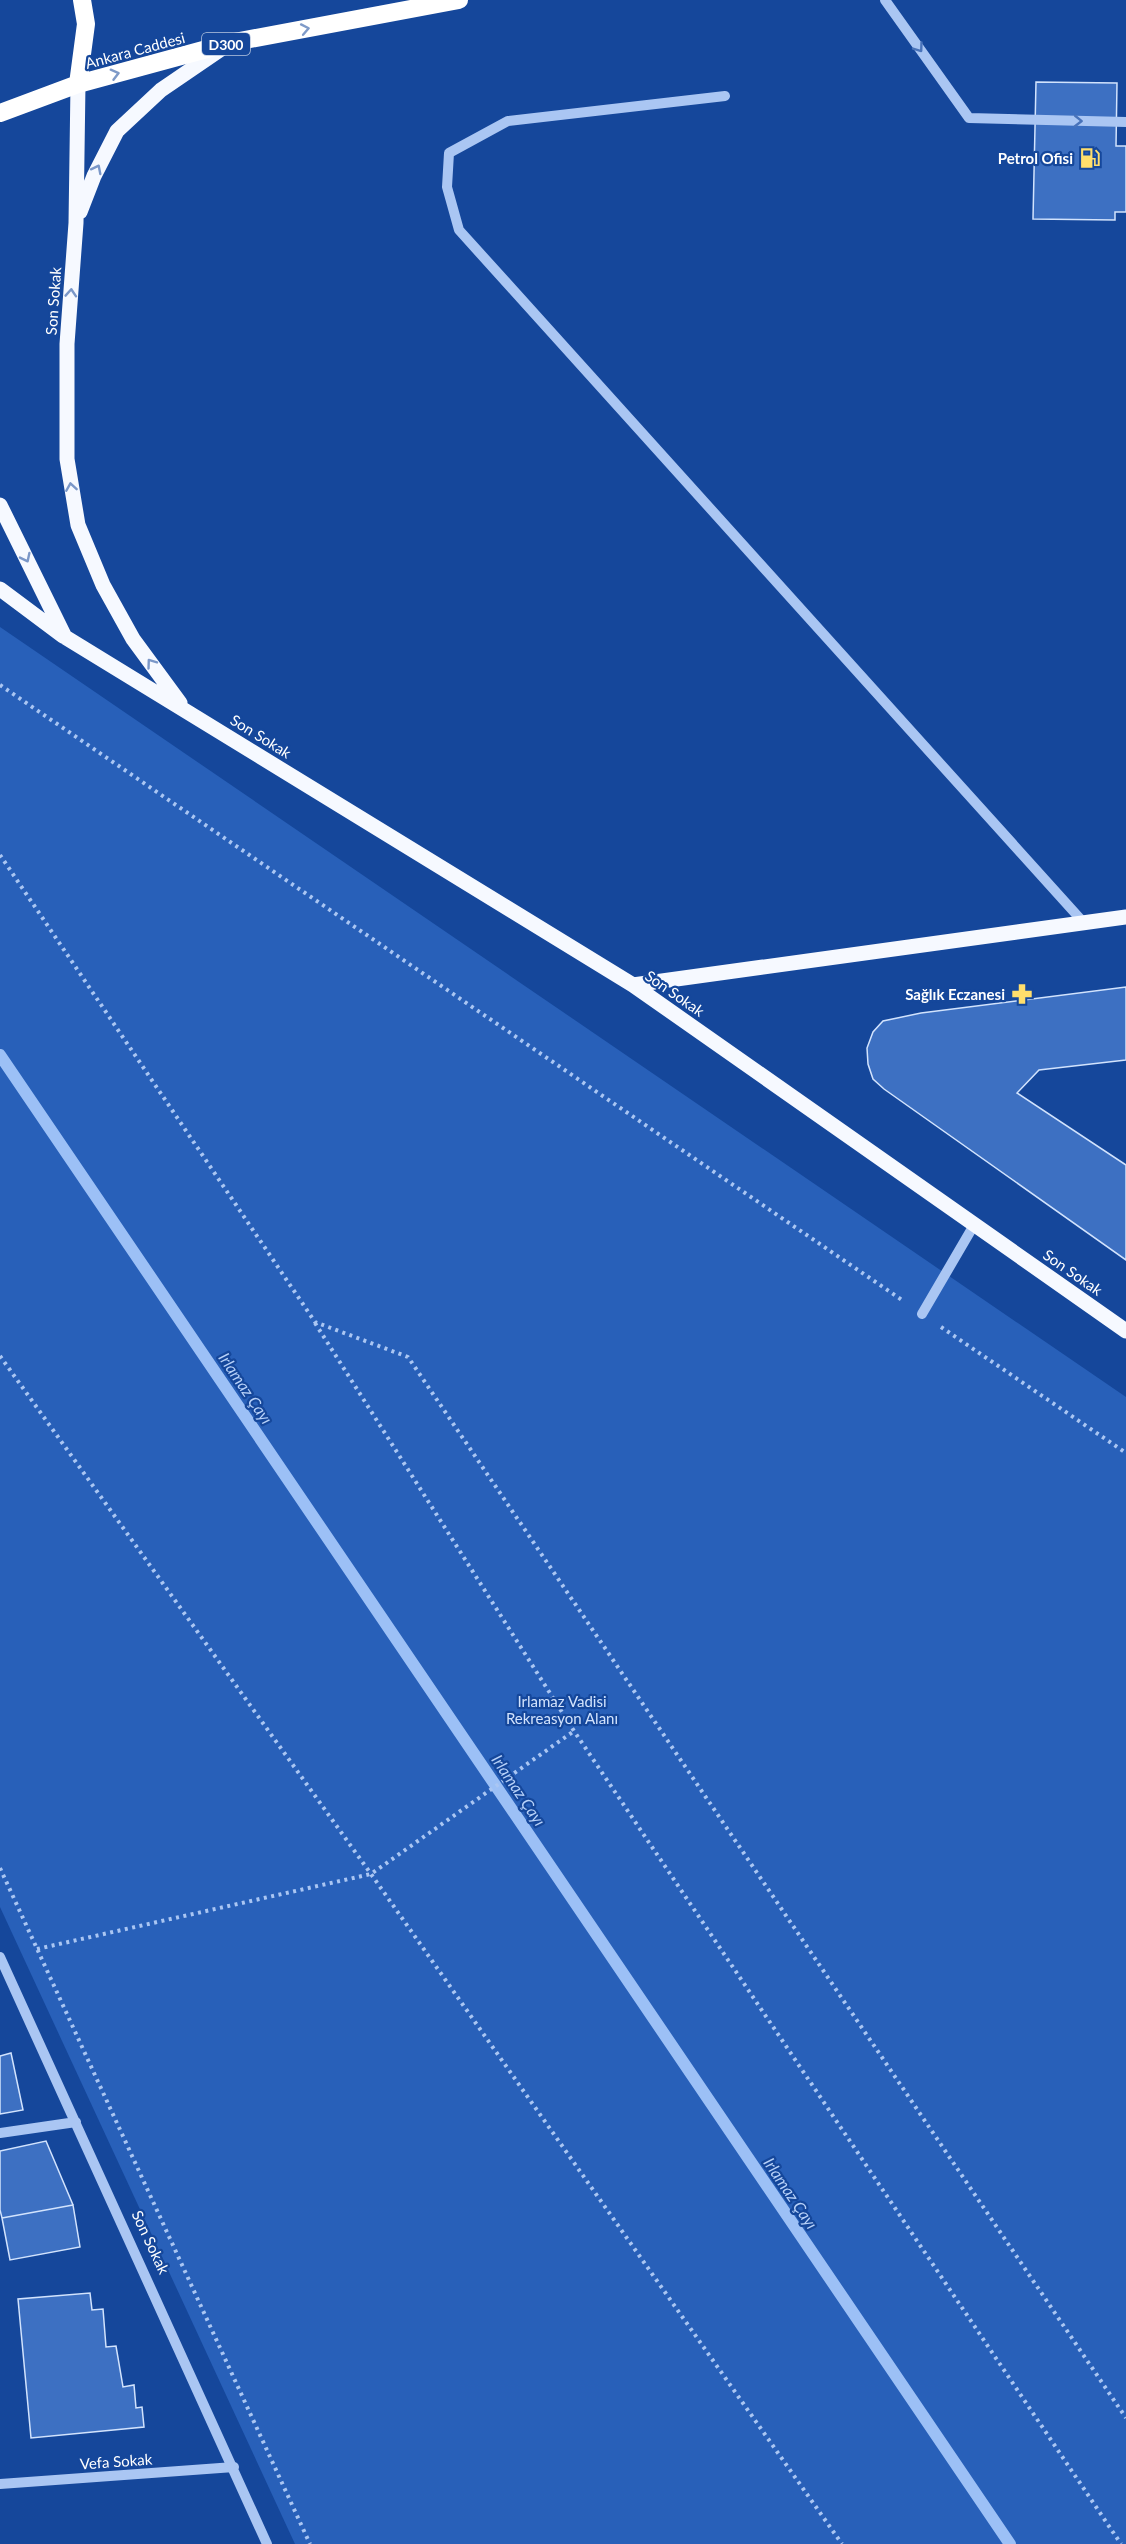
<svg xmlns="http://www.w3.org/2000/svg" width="1126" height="2544" viewBox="0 0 1126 2544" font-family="Lato,sans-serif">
  <rect width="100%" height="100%" fill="#15479b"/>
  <path fill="#2860b9" d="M0,627L1126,1397V2544H295L0,1907Z"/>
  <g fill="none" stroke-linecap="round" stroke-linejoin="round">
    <path stroke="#9cc0f6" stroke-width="12" d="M0,1055L1010,2544"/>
  </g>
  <path fill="#3d70c2" stroke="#d2e3fd" stroke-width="1.5" d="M1036,82L1117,83L1116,146H1126V212H1115V220L1033,219Z
    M1126,987V1060L1039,1070L1017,1093L1126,1165V1260L884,1089L873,1079L868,1064L867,1048L873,1032L883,1021L921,1013Z
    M11,2053L23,2110L0,2114V2056Z
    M46,2141L73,2205L2,2218L0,2210V2151Z
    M73,2205L80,2247L10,2260L2,2218Z
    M90,2293L92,2310L103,2309L106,2347L116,2346L123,2387L134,2385L136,2408L142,2407L144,2427L31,2438L18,2299Z"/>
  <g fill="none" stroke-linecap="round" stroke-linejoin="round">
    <path stroke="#aac6f3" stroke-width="4" stroke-dasharray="3 4.5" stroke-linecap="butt" d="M0,685L902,1300
      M0,855L315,1322L408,1357L1126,2418
      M315,1323L574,1731L1121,2544
      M941,1327L1126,1453
      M0,1356L371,1874L842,2544
      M0,1868L310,2544
      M37,1949L371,1874L574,1731"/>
    <path stroke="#aac6f3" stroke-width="10" d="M885,0L969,118L1126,122
      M725,96L508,121L449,153L447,187L459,230L1084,923
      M922,1314L974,1225
      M0,1957L267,2544
      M0,2133L76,2122
      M0,2484L234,2467"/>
    <path stroke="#f6f9ff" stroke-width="15" d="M78,84L76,223L67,344V459L78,525L103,585L133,639L180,703
      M80,212L94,176L117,131L161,90L224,47
      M0,505L65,637L633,985L1126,1331
      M0,589L63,636
      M633,985L1126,917"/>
    <path stroke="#fff" stroke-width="18" d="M78,84L86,24L82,0
      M0,113L78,84L229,43L459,0"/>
  </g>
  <defs><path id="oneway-chevron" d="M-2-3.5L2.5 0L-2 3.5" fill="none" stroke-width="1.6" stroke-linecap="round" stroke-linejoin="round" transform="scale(1.5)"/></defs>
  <g stroke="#7e9ac8">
    <use href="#oneway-chevron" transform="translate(305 29) rotate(-11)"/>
    <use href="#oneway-chevron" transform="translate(115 74) rotate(-15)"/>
  </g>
  <g stroke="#4973ba">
    <use href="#oneway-chevron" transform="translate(919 48) rotate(54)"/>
    <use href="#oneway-chevron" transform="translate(1078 121) rotate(1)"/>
  </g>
  <g stroke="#7a97c8">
    <use href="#oneway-chevron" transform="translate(97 169) rotate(-63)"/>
    <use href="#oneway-chevron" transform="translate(71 293) rotate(-86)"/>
    <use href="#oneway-chevron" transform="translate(71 487) rotate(-99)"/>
    <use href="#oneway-chevron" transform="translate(26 558) rotate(64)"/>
    <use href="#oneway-chevron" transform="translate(151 663) rotate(-126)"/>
  </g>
  <defs>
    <g id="fuel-bare" transform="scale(1.62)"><path d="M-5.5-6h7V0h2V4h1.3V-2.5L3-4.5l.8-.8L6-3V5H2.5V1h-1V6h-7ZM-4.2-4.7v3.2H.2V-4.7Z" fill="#ffde6c" stroke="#15479b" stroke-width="2.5" paint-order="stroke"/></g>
    <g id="pharmacy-bare" transform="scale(1.62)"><path d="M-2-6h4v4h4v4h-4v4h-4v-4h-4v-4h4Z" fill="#ffde6c" stroke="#15479b" stroke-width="2.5" paint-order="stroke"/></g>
  </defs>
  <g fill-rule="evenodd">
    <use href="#fuel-bare" x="1090" y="158"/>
    <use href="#pharmacy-bare" x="1022" y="994"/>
  </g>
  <g text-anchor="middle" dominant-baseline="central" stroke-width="4.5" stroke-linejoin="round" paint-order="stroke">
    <rect fill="#15479b" stroke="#b9c8e1" stroke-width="1.5" x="202" y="33" width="48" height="22" rx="4.5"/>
    <g font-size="14" font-weight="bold" fill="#fff">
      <text x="226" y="44">D300</text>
    </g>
    <g font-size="15" fill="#fff" stroke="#15479b">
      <text transform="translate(135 50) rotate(-15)">Ankara Caddesi</text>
      <text transform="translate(53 301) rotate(-86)">Son Sokak</text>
      <text transform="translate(261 736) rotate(32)">Son Sokak</text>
      <text transform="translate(675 993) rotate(35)">Son Sokak</text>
      <text transform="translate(1073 1272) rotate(35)">Son Sokak</text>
      <text transform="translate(151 2242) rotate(65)">Son Sokak</text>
      <text transform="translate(116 2461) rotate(-4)">Vefa Sokak</text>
    </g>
    <g font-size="15" font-weight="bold" fill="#fff" stroke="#15479b" text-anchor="end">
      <text x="1073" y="158">Petrol Ofisi</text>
      <text x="1005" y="994">Sağlık Eczanesi</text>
    </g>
    <g font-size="15" fill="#d2e3fd" stroke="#15479b">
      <text x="562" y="1701">Irlamaz Vadisi<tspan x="562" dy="17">Rekreasyon Alanı</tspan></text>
    </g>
    <g font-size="16" font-style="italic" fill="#b7d1f9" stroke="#15479b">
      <text transform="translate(246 1388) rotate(56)">Irlamaz Çayı</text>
      <text transform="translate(519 1790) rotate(56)">Irlamaz Çayı</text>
      <text transform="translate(791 2193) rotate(56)">Irlamaz Çayı</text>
    </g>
  </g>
</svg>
